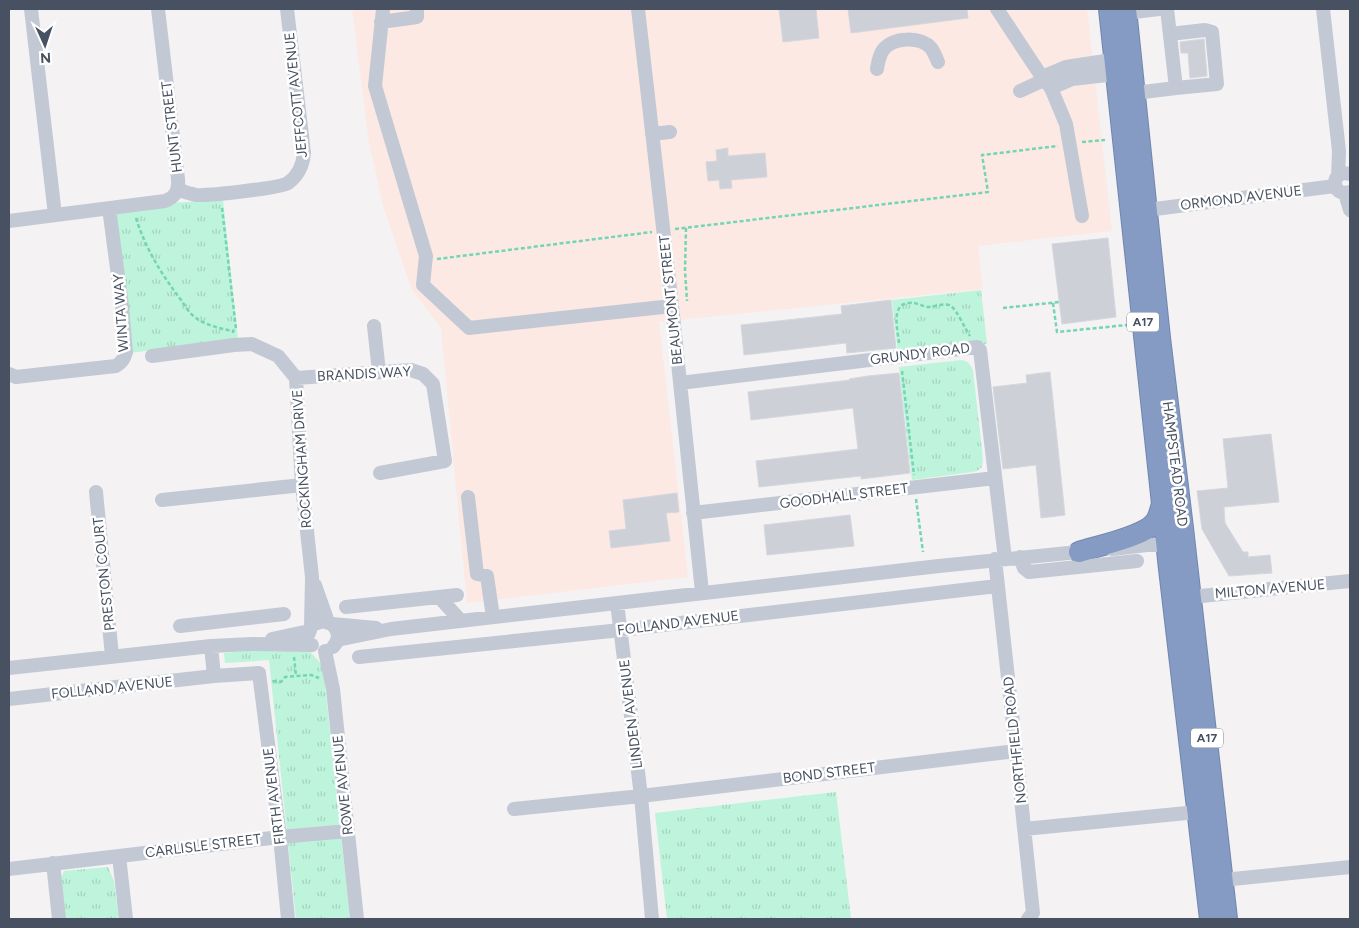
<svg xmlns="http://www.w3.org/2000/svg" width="1359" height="928" viewBox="0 0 1359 928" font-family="Figtree,sans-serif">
  <defs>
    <pattern id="park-tufts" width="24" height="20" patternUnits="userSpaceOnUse" patternTransform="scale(1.25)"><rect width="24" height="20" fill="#bef4db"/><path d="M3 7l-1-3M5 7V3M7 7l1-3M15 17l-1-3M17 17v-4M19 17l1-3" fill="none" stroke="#a5d3be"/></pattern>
  </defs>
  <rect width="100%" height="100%" fill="#f4f2f2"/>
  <path fill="#fde9e3" d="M352,9H1087L1112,231L978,246L983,289L659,322L688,577L467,603L441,328L412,290L384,209L369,143Z"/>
  <path fill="url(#park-tufts)" d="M223,200L238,339L130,353L110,206Z
    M981,290L987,344L898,353L892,300Z
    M961,360C968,361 970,364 973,370L983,459L982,467L977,471L972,472L912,480L899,367Z
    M305,646L323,666L350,919H296L269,660L225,663L224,653Z
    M836,792L851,919H667L655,813Z
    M108,867L114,881L119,919H63L59,883L64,871Z"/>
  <path fill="#ced0d7" stroke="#d5d7de" d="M779,9H816L819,38L783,42Z
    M848,9H967L968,18L851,33Z
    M1204,39L1207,76L1190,78L1188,53H1181L1180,42Z
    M728,148V156L765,153L767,177L731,180L732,188L720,189L719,180L708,181L706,162L717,161L716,150Z
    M1108,238L1116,317L1062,324L1052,244Z
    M891,300L896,348L847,353L846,343L744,355L741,325L842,314L841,306Z
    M1050,372L1065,515L1041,518L1036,465L1003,469L993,387L1027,383L1026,375Z
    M899,373L910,473L861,479V476L759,487L756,461L858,449L853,408L751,420L748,392L850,380L849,379L868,376Z
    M1271,434L1279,502L1224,507L1225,523L1243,552H1248V557L1270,555L1272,573L1229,576L1202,529L1197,491L1228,488L1223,439Z
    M677,493L679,512L666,513L670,541L611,548L609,531L626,529L623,500Z
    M850,515L854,546L767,555L764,525Z"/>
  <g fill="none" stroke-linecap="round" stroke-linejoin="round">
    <g stroke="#7186b0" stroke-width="22">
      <path id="highway" d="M1109,9L1169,569L1210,919
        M1126,9L1160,338L1183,528L1227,919
        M1079,552C1097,546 1144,537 1155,522C1159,517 1160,510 1162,504"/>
    </g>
    <path stroke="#73d5b3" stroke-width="2.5" stroke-dasharray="4 2.5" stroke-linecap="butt" d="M1082,142L1105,140
      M222,208L236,329L233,331
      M136,218C145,248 162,275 181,300C185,306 190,314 196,318C206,325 221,329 233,331V333
      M686,228L685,271L687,301
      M675,229L988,192L982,155L1058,146
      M437,259L652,232
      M1053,303L1057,332L1127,325
      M1003,308L1059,302
      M899,343C898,331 890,304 909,303C916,302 921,306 928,307C935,307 945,302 951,306C957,310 965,329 970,336
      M902,371L914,475
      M916,499L923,552
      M294,657L296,676
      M273,681L281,682L285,677L311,675L319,678"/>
    <path stroke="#c2c9d4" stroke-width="14" d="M31,9L55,215
      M383,9L375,86L426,256L423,285L469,328L672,306
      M638,9L672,306L702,592
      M997,9L1042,77L1051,88L1066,124L1082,216
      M1323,9L1339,151L1338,176
      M1126,13L1159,9
      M381,22L417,17V9
      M1170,34L1205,30L1212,32L1217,84L1176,88
      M877,69C878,62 879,56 883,50C893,37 920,36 931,48C934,52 936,57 938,62
      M1042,77L1066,67L1105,61L1115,74
      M1051,88L1072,79L1125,73
      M1020,91L1044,80
      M1135,93L1176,88L1167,9
      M652,134L670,132
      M1350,174C1330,168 1330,198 1350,192
      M178,189C184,192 190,194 196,195C207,196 281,188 288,183C299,175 303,165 304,153L287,9
      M1345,193L1350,210
      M1147,210L1335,186
      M9,221L165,201C176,197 179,190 178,179L158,9
      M374,326L379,372
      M152,356L234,345L252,344L278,356L296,378L302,485L312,577L311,627
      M9,374L16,377L116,366C122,362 124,359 126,352L122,306L109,208
      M296,378L411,370L423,374L433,384L445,461L380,473
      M680,383L977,347L980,350L1005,559
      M96,492L112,656
      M468,497L477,574L487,576L493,617
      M162,500L302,485
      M693,513L995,478
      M1112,549L1147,545H1176
      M1020,557L1024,568L1029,572L1137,561
      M995,559L1016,751L1033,913L1028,919
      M315,585L328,622
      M439,597L461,621
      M1191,597L1350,581
      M617,603L641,796L652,919
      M346,607L457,595
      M332,624C339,631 340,640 333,647
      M180,626L284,614
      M309,633L311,627L314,624L323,621L332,624L376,628
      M272,639L309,631
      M337,640L391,629L939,566L1088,551
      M211,646L214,676
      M325,651L333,689L357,919
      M359,657L621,630L997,586
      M9,668L211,646L252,644L312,645
      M9,699L214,676L259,673L280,837L288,919
      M514,809L641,796L1016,751
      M1024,829L1197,812
      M119,856L126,919
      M53,863L59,919
      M9,869L280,837L348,831
      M1223,880L1350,867"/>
    <use href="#highway" stroke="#869bc4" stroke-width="20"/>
  </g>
  <g text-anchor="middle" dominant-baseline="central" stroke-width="5" stroke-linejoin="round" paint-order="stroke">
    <g fill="#fff" stroke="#7f8590" stroke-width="1">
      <rect x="1127" y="312.5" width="32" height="19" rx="4"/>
      <rect x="1191" y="728.5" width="32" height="19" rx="4"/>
    </g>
    <g font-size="12" font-weight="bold" fill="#485161">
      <text x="1143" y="322">A17</text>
      <text x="1207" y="738">A17</text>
    </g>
    <g font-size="14" fill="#485161" stroke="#fff">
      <text transform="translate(296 95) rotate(-96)">JEFFCOTT AVENUE</text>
      <text transform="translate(172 127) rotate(-97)">HUNT STREET</text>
      <text transform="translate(1241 198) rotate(-7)">ORMOND AVENUE</text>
      <text transform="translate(671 300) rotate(-96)">BEAUMONT STREET</text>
      <text transform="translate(121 313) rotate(-94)">WINTA WAY</text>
      <text transform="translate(920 354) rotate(-7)">GRUNDY ROAD</text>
      <text transform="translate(364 374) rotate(-3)">BRANDIS WAY</text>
      <text transform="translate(302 459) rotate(-94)">ROCKINGHAM DRIVE</text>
      <text transform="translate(1175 464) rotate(83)">HAMPSTEAD ROAD</text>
      <text transform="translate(844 496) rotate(-7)">GOODHALL STREET</text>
      <text transform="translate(104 574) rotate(-96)">PRESTON COURT</text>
      <text transform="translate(1270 589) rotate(-5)">MILTON AVENUE</text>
      <text transform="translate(678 623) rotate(-7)">FOLLAND AVENUE</text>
      <text transform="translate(112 688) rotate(-6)">FOLLAND AVENUE</text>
      <text transform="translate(631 714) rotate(-97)">LINDEN AVENUE</text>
      <text transform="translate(1015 740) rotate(-96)">NORTHFIELD ROAD</text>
      <text transform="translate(829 773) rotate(-7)">BOND STREET</text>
      <text transform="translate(343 785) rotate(-96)">ROWE AVENUE</text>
      <text transform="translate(274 796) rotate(-97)">FIRTH AVENUE</text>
      <text transform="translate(203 846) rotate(-7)">CARLISLE STREET</text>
    </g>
  </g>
  <rect width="1359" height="928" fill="none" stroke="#485161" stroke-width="20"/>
  <g transform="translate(45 45) rotate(177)" stroke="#ffffff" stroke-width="4" paint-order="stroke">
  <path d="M0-4L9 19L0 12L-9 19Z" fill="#485161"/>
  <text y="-8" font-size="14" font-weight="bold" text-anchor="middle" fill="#485161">N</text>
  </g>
</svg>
